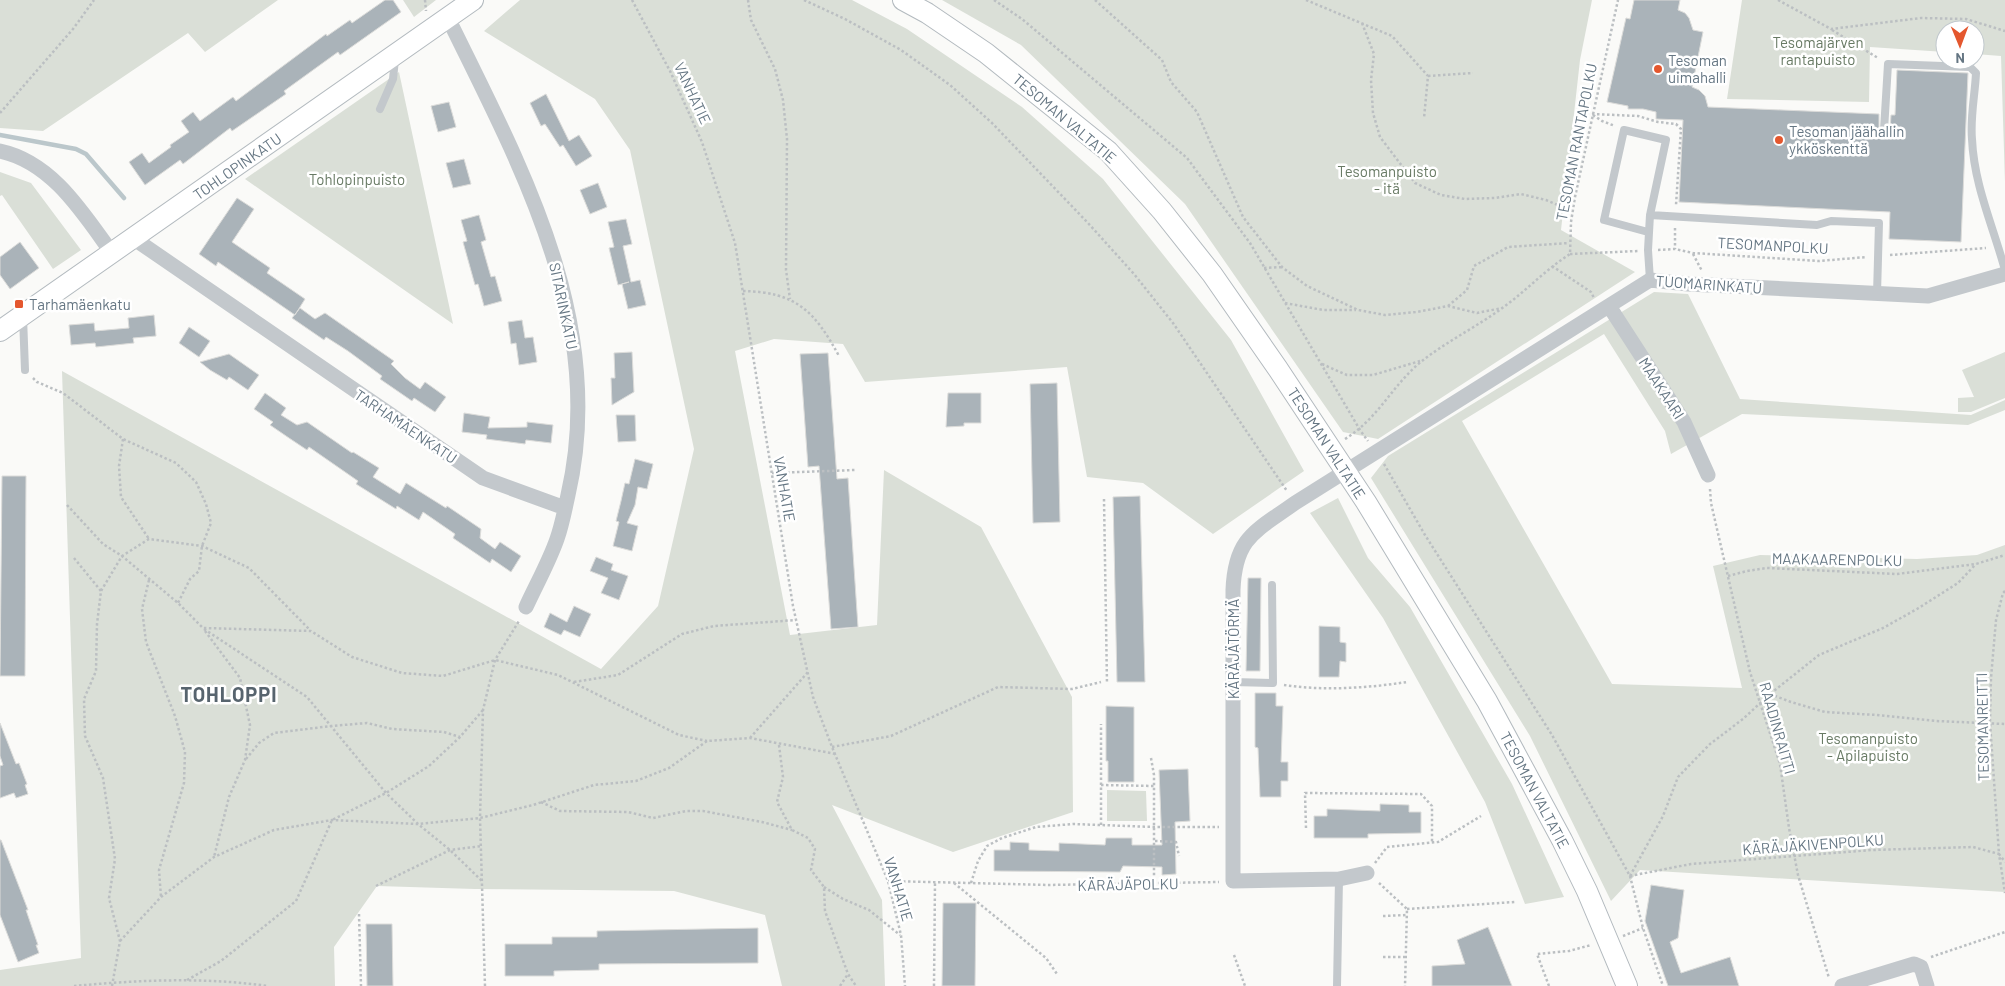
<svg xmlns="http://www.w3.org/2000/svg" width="2005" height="986" viewBox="0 0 2005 986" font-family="Barlow,sans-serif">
  <rect width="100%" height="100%" fill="#fafaf8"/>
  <path fill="#dadfd7" d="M0,0H278L205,52L188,33L43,131L0,128Z
    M403,0H436L414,17Z
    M520,0H852L907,29L1022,107L1103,179L1231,340L1304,471L1213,534L1143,483L1087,477L1067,367L865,382L843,344L774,339L735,351L790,635L877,625L884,470L981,527L1072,697L1073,812L953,852L832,805L882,900L885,986H782L765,915L674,891L475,889L377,886L334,947L335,986H0V970L81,958L62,371L601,669L658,606L694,449L630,150L595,99L484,31Z
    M942,0H1592L1580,60L1561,230L1635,272L1378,439L1343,432L1185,204L1021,45Z
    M1742,0H2005V182L2001,56L1975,54V30H1945V52L1870,47L1869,102L1727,99Z
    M399,72L453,324L245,179Z
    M0,172L31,183L81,250L53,269L2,195L0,196Z
    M1654,292L1688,294L1740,399L1971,415L2005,400V410L1968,425L1742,414L1671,454L1665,431L1604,334L1462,421L1612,684L1742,688L1713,566L1760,555L1917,559L1977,555L2005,545V892L1640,870L1611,901L1530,736L1371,478L1388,456Z
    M2005,352V398L1971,412H1958V398L1974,397L1962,370Z
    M1338,498L1368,558L1410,607L1512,784L1564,897L1525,904L1485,802L1383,618L1310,513Z
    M1107,790L1146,791L1147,821H1107Z"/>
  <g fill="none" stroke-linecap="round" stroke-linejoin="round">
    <path stroke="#bbc7cb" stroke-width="4.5" d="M0,135L76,149L86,154L124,198"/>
  </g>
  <path fill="#aab3b9" stroke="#dcdcda" d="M385,0H393L401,12L340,55L338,52L284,91L286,94L232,131L230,128L183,164L180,160L145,185L129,162L142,153L149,163L171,147L170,145L189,132L181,121L193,112L200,121L233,97L236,101L326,34L327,36L350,20L352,23Z
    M1634,0H1680L1678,10L1685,13L1689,18L1693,30L1703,32L1692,87L1699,90L1705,96L1708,107L1879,114V132L1884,136L1890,131L1891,115H1895L1897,70L1968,73L1961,242L1889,239L1890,212L1679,202L1683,120L1656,119V112L1643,109H1628V106L1607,102L1626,18L1630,19Z
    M546,94L569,141L579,135L592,156L576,166L563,145L560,147L545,124L541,126L530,103Z
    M449,102L456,127L438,132L431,106Z
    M464,159L471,184L453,188L446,163Z
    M598,183L607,207L590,214L580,190Z
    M237,198L254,209L232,242L270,268L267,273L305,299L295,315L218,262L216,266L199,254Z
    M479,215L486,240L481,242L491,277L495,276L502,301L484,306L478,284L475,285L463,242L467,241L461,220Z
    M626,219L632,244L623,246L631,282L640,280L646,305L628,309L622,284L629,282L618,285L609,248L614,247L608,222Z
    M20,242L39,268L10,289L0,275V257Z
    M300,308L315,319L325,313L394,361L391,364L405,378L420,389L425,382L446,397L435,412L414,398L412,401L380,379L382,376L348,351L326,337L324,340L292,318Z
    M154,315L156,336L133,338L134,343L96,347L95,343L71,345L69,325L94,323L95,331L129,328L128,318Z
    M522,320L525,338L533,337L537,362L519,365L516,343L511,344L508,322Z
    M189,327L210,341L199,357L179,343Z
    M632,352L634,392L612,405L611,378H615L614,353Z
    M828,353L837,479L848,478L858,627L831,629L819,466L808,467L800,354Z
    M229,354L259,375L248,390L229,377L227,380L210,370L200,362Z
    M1057,383L1060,522L1033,523L1030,384Z
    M265,393L286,408L281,415L297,425L307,422L352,453L353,452L379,468L373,477L400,494L406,483L446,508L447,506L481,529L480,538L495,549L500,542L521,556L511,572L492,559L490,563L453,538L455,534L423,512L419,520L397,506L396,509L356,484L358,481L309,447L307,450L289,438L270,425L273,422L254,409Z
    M948,393H981V423H964V426L946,427Z
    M464,413L490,417L488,428L527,427V422L553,425L551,443L526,440L525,444L486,439L487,435L462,432Z
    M616,415H635L636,441L618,442Z
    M635,459L653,464L647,489L638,487L635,505L627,523L638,526L632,551L613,546L619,522L616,521L621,501L625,483L629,484Z
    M2,476H26L25,676H0Z
    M1140,496L1145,682H1117L1113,497Z
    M596,557L613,564L611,570L628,576L619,600L601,593L608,578L590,571Z
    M1248,578H1261L1260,671H1246Z
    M574,606L591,614L580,637L564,630L561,635L544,627L550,613L567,622Z
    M1319,626L1340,627V642L1346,643V662L1340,661L1339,677H1319Z
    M1255,693H1276V706H1283L1281,762H1288V781H1281V797H1260L1258,748L1255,747Z
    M1106,706L1134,707V782H1108V761H1106Z
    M0,723L16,764L19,763L27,784L25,785L28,794L16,798L14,793L0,798V766L3,765L0,756Z
    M1188,769L1190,821L1175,822L1176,874L1162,875V867L1123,866L1120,872L994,871V850H1010V842L1029,843V850L1059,851V843L1105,845L1106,838H1132V845H1162L1159,770Z
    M1380,804L1409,805V812H1421V833L1368,834V838H1314V816H1327V809L1380,811Z
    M0,840H1L28,910H26L38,945H36L39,953L18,962L0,915Z
    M1651,885L1684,890L1678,938L1670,942L1681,973L1730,957L1739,986H1668L1645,921Z
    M943,903H976L975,986H942Z
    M366,924H392L393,986H367Z
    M1488,927L1512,986H1432V966L1465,964L1457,940Z
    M758,928V963L599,964V970L554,971V976H505V944H552V937H597V931Z"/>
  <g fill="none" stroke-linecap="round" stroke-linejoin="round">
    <g stroke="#b3babf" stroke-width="22">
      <path id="secondary" d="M903,0L927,13L986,53L1108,151L1162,211L1212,274L1278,369L1366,502L1487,701L1562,840L1587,891L1627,986
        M0,331L473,0"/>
    </g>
    <path stroke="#bbbfc2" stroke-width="2.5" stroke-dasharray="2.5 2.5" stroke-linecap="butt" d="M425,0L426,11
      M632,0L670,71L702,142L735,243L793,606L813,697L832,747L888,881L901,935L905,986
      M748,0L751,20L775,69L783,100L787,139L786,270L790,299
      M804,0L845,19L901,50L950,85L992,123L1088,223L1134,274L1173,323L1287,491
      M994,0L1022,19L1187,158L1250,243L1360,430L1368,441
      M1095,0L1162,60L1171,82L1197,112L1243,217L1282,267L1307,286L1358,310L1385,315L1417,312L1448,306L1477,313L1502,308
      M1306,0L1392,36L1428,76L1424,118
      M1778,0L1831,29L1921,18L1966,19L2005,31
      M1362,23L1374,54L1371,80L1373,113L1380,137L1415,183L1441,195L1465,199L1495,198L1521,194L1546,200L1572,211
      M1832,30L1878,58
      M1428,76L1473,73
      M0,113L73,29L94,0
      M1592,114L1638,116L1658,122L1676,124L1681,129L1676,205
      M1593,115L1602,121L1615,126
      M1675,228V249
      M1658,250L1675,249L1693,253L1819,261L1867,257
      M1570,254L1638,251
      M1693,254L1702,271
      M1890,255L1986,248
      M1552,266L1591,292L1594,298
      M1264,268L1282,267
      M743,291C797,292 815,312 839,356
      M1285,303L1323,310H1356
      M1448,306L1467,290L1474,266L1508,247L1569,243
      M1322,364L1347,375H1373L1420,361
      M33,378L37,382L63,393L123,439L176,463L196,482L206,504L211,523L202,546L199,571L190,579L178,603
      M123,439L119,466L121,497L149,539
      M1345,439C1379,418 1392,385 1422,361C1446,342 1476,327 1501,309C1525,292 1545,270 1570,254L1571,222L1575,197L1618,0
      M1384,464L1425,535L1552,735L1630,876L1643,928L1663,986
      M772,473L855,470
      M1710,489L1711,503L1750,672L1780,764L1789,828L1798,875L1829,978
      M1104,499L1107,684
      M67,505L103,544L122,556L149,539L202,546L249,568L310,630
      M74,558L101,591
      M1728,576L1747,571L1767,568L1897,574L1976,564L2005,555
      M149,580L142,609L146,642L175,716L185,752L184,783L159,870L161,897
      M2005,591L2003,593L1996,620L1991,678L1990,722L1999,854L2005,862
      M204,629L307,697L386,793L418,824L450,850L482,881
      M205,631L240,678L250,725L245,760L229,797L214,857
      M574,682L618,675L682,634L714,626L796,620
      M1284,685C1323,691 1368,688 1407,682
      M1770,694L1791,702L1825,712L1877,715L1936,721L2005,724
      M750,738L808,672
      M779,745L783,777L777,802L792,830L808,838L815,849L811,870L824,887L825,911L848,974
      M832,747L891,736L998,687L1072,689L1101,682
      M1151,758L1154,775V884
      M246,759L259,743L274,733L331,726L367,723L392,729L444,732L460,737
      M1101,785L1154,786
      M541,802L560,811L628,812L653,818L686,811H703L762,822L792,830
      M1101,825V724
      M1306,828L1305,793L1421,794L1432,806V842
      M1155,841L1176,842L1179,856
      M1375,863L1387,847L1438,842L1481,816
      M1630,876L1663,816L1678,777L1710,744L1743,719L1770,694L1819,655L1883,628L1917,609L1958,583L1976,564
      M1630,876L1691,864L1872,850L1973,847L1999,854L2005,893
      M888,881L1048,885L1219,882
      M954,883L1046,958L1057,974
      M971,883L978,861L987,846L1002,838L1036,827L1073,824L1154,827H1219
      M1379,883L1407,909L1405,986
      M376,886L450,850L482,846
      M824,887L843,899L869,910L900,935
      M1407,909L1515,902
      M359,914L361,986
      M1383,916L1407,915
      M1623,936L1643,928
      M120,941L161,897L198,869L214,857L274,830L332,820L418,824L480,818L533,805L594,785L636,781L669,768L707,741L750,738L836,754
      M1234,955L1245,986
      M1383,957H1406
      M1931,957L2005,932
      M187,980L221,961L296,901L332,820L386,793L429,766L460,737L483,710
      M74,986C139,980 204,977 268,986
      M112,986L120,941L109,898L115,859L103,778L85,736L84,699L96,671L97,624L101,591L122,556L178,603L203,628L311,631L352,657L402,673L443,676L495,660L558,675L679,735L707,741
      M485,986L480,818L483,710L495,660L519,621
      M840,986L848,974L856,986
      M934,986L935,882
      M1549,986L1537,954L1569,951L1591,945"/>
    <path stroke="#c3c8cc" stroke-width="8" d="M380,109L393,79L395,59
      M1884,130L1888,64L1970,67L1976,73C1975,95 1970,117 1972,139C1974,185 1993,226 2005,270
      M1650,215L1817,225L1831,221L1879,223L1877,294
      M1648,232L1604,220L1624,130L1666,140L1650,215L1648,250L1650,280
      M23,317L25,370
      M1233,682L1273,683L1272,585
      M1337,986L1339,879"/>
    <path stroke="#c3c8cc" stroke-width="15" d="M448,18C521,167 608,323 568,495C565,509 562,525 557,539C549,562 536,585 526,607
      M0,151C52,162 83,213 112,253
      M133,238L483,478L565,508
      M1609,306L1684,422L1708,475
      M1367,873L1339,879L1233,881V590C1235,537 1256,531 1295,503L1650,280L1688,284L1928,296L2005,274
      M1842,986L1914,964L1921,967L1927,986"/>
    <use href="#secondary" stroke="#fff" stroke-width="20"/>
  </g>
  <g fill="#e4572e" stroke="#fff" stroke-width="2">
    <circle cx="1658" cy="69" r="5"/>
    <circle cx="1779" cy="140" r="5"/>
    <rect x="14" y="299" width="10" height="10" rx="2.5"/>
  </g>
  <g text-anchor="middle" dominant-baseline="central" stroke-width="5" stroke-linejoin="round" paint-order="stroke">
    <g font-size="15" fill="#687a64" stroke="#fff">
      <text x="1818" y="42">Tesomajärven<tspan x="1818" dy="17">rantapuisto</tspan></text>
      <text x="1387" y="171">Tesomanpuisto<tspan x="1387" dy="17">- itä</tspan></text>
      <text x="357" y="179">Tohlopinpuisto</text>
      <text x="1868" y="738">Tesomanpuisto<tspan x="1868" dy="17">- Apilapuisto</tspan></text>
    </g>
    <g font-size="15" fill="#657683" stroke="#fff" text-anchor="start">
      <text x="1668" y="60">Tesoman<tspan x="1668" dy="17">uimahalli</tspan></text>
      <text x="1789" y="131">Tesoman jäähallin<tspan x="1789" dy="17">ykköskenttä</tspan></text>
      <text x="29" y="304">Tarhamäenkatu</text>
    </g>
    <g font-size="15" fill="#657683" stroke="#fff">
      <text transform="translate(693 93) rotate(65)">VANHATIE</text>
      <text transform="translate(1065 118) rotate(40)">TESOMAN VALTATIE</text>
      <text transform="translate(1576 142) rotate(-79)">TESOMAN RANTAPOLKU</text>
      <text transform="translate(237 166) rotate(-35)">TOHLOPINKATU</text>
      <text transform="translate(1773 245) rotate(3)">TESOMANPOLKU</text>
      <text transform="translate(1709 284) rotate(4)">TUOMARINKATU</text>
      <text transform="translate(564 306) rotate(78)">SITARINKATU</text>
      <text transform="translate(1662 388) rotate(57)">MAAKAARI</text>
      <text transform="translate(406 426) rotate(34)">TARHAMÄENKATU</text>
      <text transform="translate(1327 443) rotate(57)">TESOMAN VALTATIE</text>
      <text transform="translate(785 489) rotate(80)">VANHATIE</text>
      <text transform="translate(1837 559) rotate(1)">MAAKAARENPOLKU</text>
      <text transform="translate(1233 649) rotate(-90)">KÄRÄJÄTÖRMÄ</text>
      <text transform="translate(1982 727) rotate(-91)">TESOMANREITTI</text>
      <text transform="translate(1778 728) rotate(74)">RAADINRAITTI</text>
      <text transform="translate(1535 790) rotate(62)">TESOMAN VALTATIE</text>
      <text transform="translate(1813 844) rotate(-4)">KÄRÄJÄKIVENPOLKU</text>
      <text transform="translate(1128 884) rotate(-1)">KÄRÄJÄPOLKU</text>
      <text transform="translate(899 889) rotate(73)">VANHATIE</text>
    </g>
    <g font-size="20" font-weight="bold" letter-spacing="1" fill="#57646e" stroke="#fff">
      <text x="229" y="694">TOHLOPPI</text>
    </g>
  </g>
  <g transform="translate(1960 45) rotate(179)"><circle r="24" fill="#ffffff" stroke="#c1c8cd"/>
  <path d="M0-4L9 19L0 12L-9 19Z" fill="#e4572e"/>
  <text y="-8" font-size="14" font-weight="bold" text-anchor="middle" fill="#657683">N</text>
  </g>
</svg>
